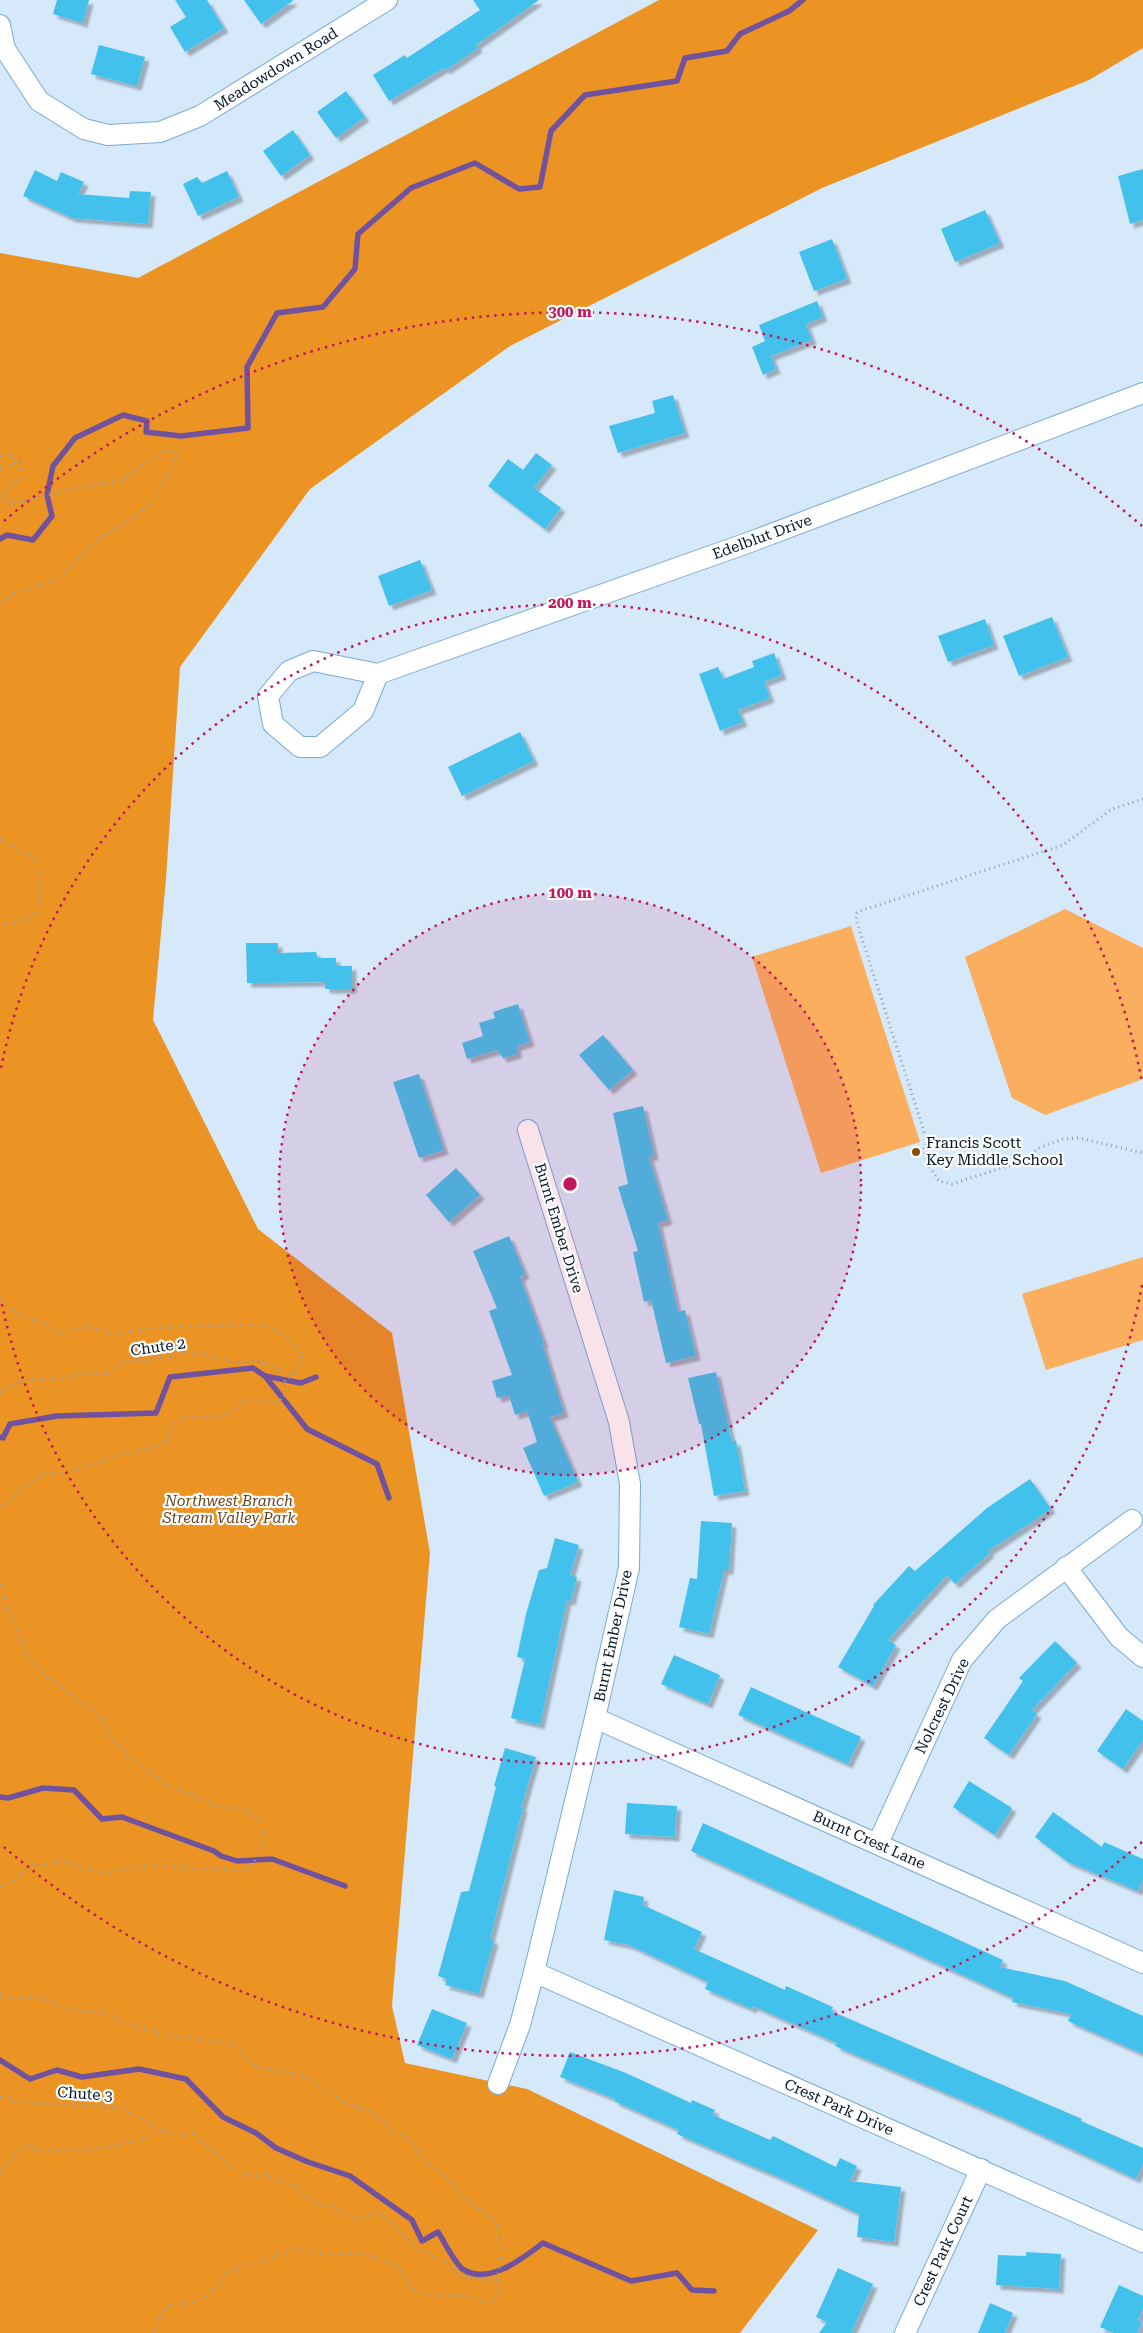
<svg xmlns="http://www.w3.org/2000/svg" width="1143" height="2333" viewBox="0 0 1143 2333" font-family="'Roboto Serif',serif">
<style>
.green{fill:#faae5e}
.forest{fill:#eb9323}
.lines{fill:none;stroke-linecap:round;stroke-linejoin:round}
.stream{stroke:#71529e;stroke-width:5.5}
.building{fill:#43c1ec;filter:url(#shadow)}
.street-casing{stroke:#7aaad3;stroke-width:22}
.path{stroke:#8b9dae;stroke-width:3;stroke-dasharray:1 4;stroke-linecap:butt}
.street{stroke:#fff;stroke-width:20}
.ring{fill:none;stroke:#c2185b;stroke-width:2.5;stroke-dasharray:2.5 5}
.poi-dot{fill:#874f00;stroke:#fff;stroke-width:2}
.labels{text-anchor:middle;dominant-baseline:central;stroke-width:4.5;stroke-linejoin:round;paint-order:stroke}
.street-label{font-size:15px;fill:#031423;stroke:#fff}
.poi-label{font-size:15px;fill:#031423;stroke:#fff;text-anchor:start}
.park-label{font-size:15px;font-style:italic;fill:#69441d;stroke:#fff}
.centre{fill:#c2185b;stroke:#fff;stroke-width:2.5}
.ring-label{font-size:15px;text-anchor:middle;font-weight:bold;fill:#c2185b;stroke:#fff;stroke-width:4.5;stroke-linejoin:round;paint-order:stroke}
</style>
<defs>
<filter id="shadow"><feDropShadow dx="4.5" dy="4.5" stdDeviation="1" flood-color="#0004"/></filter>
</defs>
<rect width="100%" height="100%" fill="#d6e9fb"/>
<g class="green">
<path d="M1065,909l78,39v131l-98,36 -33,-17 -47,-141z"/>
<path d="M851,926l69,216 -99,31 -69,-216z"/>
<path d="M1143,1257v83l-97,30 -24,-76z"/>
</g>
<path class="forest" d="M659,0h484v48l-54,32 -267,108 -312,158 -200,143 -130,178 -14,212 -13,141 105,209 134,104 38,220 -38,453 13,57 122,26 291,141 -78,103h-740v-2080l138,25z"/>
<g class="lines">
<g class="stream">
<path d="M0,539l7,-4 26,5 19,-24 -5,-21 6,-29 22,-28 48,-23 24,6 -1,11 35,4 67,-8 -1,-61 30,-54 46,-6 32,-38 3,-35 53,-46 64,-25 44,26 21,-2 11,-56 34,-36 92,-14 8,-23 42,-7 13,-17 49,-23 14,-11"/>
<path d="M265,1376l36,7 15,-6"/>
<path d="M0,1437l3,1 7,-14 47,-8 99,-3 14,-36 83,-9 12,8 42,53 70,35 12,34"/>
<path d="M0,1797l8,1 35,-10 31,2 28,29 20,-2 92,34 7,5 16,5 35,-2 73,27"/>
<path d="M0,2060l30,19 27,-9 25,7 57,-8 47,10 37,38 33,16 20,15 32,14 42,14 62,44 10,21 16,-9c6,9 18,34 26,38 26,15 59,-12 79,-27l88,38 46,-8 15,17 22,1"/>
</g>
</g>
<g class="building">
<path d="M57,0h32l-6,23 -30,-9z"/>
<path d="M175,0h32l17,28 -39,24 -15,-25 16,-10z"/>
<path d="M244,0h50l-33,24z"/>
<path d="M473,0h66l-63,45 2,3 -32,22 -2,-2 -55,33 -16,-26 32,-20 2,3 73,-48z"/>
<path d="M99,45l46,12 -8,29 -46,-12z"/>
<path d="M346,91l19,26 -29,21 -19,-26z"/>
<path d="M293,130l17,25 -29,21 -18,-25z"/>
<path d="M1143,169v51l-13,4 -12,-48z"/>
<path d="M35,170l22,11 4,-9 23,10 -6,12 51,4 1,-7 21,1 -3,32 -76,-6 -49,-22z"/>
<path d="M227,171l12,26 -41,19 -15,-32 14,-7 5,6z"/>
<path d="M985,210l15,33 -45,19 -14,-33z"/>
<path d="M832,239l15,40 -33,12 -15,-39z"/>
<path d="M817,301l6,16 -17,7 6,16 -41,16 5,13 -13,6 -11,-28 13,-6 -6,-16z"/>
<path d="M673,395l12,38 -67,20 -9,-27 46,-13 -3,-12z"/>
<path d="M536,453l16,12 -18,23 27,20 -16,21 -57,-43 20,-27 15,11z"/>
<path d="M420,560l12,30 -43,16 -11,-30z"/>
<path d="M1052,617l16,40 -49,19 -16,-40z"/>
<path d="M985,619l9,26 -46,17 -10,-26z"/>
<path d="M774,653l8,22 -18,7 6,16 -32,12 5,12 -23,9 -21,-57 19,-7 5,12 31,-12 -2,-6z"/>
<path d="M520,732l14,29 -72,35 -14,-29z"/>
<path d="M246,943h32v10l38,-1 2,6h18v8h16v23h-27v-7l-78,1z"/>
<path d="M518,1004l12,38 -13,4v8l-14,4 -6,-8 -30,9 -5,-16 21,-7 -4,-13 16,-5 -2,-6z"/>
<path d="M603,1035l30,35 -24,20 -30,-35z"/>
<path d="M419,1074l25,76 -25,8 -26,-76z"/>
<path d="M643,1106l11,49 -5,2 19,63 -10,3 20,89 7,-2 11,46 -30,7 -15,-63 -7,2 -11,-50 5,-1 -20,-64 10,-3 -15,-71z"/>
<path d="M456,1168l24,27 -31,27 -23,-27z"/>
<path d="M509,1236l16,38 -5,3 24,66h-2l22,70 -14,4 28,65 -34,14 -21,-48 14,-6 -10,-31 -12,4 -6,-20 -12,3 -5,-17 20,-6 -23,-64 8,-3 -24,-57z"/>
<path d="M716,1372l16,69h4l9,50 -31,5 -13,-72h-2l-11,-46z"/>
<path d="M1030,1479l21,30 -63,42 2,2 -35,31 -8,-9 -59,65 8,5 -23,41 -35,-19 36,-61 -1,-1 36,-39 6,5 72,-63z"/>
<path d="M701,1521l31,2 -3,47h-5l-15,64 -30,-7 11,-49 7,1z"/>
<path d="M555,1538l24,7 -9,30 7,2 -6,24 -4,-1 -27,125 -29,-7 14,-59 -8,-2 9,-43 13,-44 8,-2z"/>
<path d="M1055,1641l22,22 -45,47 5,4 -28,41 -25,-17 39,-57 -4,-3z"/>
<path d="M674,1655l46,20 -12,29 -47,-20z"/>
<path d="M751,1687l110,50 -13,27 -110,-49z"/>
<path d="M1126,1709l17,12v19l-20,29 -26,-18z"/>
<path d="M505,1748l31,9 -15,51h2l-33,131 4,1 -15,54 -34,-9 2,-6 -9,-3 23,-84 8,-1 27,-104 -2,-1z"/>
<path d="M969,1781l43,27 -17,27 -42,-28z"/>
<path d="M627,1803l50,3 -2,31 -50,-3z"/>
<path d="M1053,1812l49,35 2,-5 39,17v21l-5,11 -70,-29 -33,-25z"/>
<path d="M703,1823l300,137 -3,7 65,14 78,35v38l-75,-33 3,-7 -59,-12 1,-4 -322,-147z"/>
<path d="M614,1890l30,7 -1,8 59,27 -8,17 91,41 1,-4 47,21 -2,4 251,108 -1,2 62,27v15l-7,16 -129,-60 -172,-73 2,-3 -84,-37 -1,3 -47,-20 3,-7 -79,-37 -25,-5z"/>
<path d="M432,2009l35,14 -15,36 -35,-14z"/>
<path d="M570,2052l56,21 65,30 1,-3 23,10 -2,5 57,25 3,-4 63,31 4,-9 17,8 -7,15 51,6 -7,55 -37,-5 2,-23 -76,-35 -106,-45 2,-4 -65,-29 1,-2 -55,-22z"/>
<path d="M1026,2252l35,2 -2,35 -63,-4 2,-30 28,1z"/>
<path d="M838,2268l35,16 -22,49h-32l8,-11 -11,-5z"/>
<path d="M1119,2285l24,11v12l-5,12 4,2 -5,11h-23l-14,-6z"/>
<path d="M990,2303l23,10 -8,20h-27z"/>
</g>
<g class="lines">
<g class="street-casing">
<g id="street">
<path d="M0,25l5,24 34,52 45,28 24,6 52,-3 40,-16 187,-116"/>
<path d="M378,674l-15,37 -43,36h-20l-27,-23 -5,-28 21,-25 24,-10 65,13 375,-133 390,-148"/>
<path d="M1066,1567l53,70 24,20"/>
<path d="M595,1718l548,245"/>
<path d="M878,1843l84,-183 35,-41 135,-99"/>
<path d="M534,1972l609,270"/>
<path d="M498,2084l22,-59 14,-53 61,-254 34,-150 1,-84 -11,-62 -91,-292"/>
<path d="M905,2333l76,-164"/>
</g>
</g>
<g class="path">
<path d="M0,456l10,-1 12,7v14l-22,21 12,7 66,-17 42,-6 46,-31 13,3 -12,24 -19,30 -53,35 -37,37 -43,14 -15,10"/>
<path d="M0,468l21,-6"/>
<path d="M1143,799l-31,10 -49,36 -203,66 -3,2 -1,7 72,224 -5,2 6,20 10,15 13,3 62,-20 27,-17 22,-8 16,-1 64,15"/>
<path d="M0,840h7c3,3 7,8 11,10 6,3 14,3 17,10 3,5 3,16 4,23 5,36 -9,38 -39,42"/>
<path d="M0,1298l3,7 24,13 21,7 6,6 8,3 7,-5 20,-2 25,7 40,-6 104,-4 18,6 14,9 11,13v7l-6,12 -10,10 -1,16 -9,6 -28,-3c-8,7 -16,14 -27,16 -18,4 -32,-4 -49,8l-3,16 -18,9 -34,7 -50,17h-17l-13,5 -36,29"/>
<path d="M0,1392l24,-12 36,-1 8,-3 25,-3 17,1 11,-10 13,-5 12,3 10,-5h15l12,-5 37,5 14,6 27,-2 31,14"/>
<path d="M0,1579l5,17 1,10 12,24 10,29 44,38 21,11 8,9 8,19 27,27 30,22 26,9 24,12 26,3 8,2 8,6 6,15 -3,16 -9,18 -8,5 -87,-5 -35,3 -18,4 -46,-12 -19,5 -8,-2 -17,17 -14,7"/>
<path d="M0,1995l16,3 21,-1 41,14 25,1 28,13 31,9 69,10 8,3 10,14 9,6 49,10 14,11 22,13 31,13 21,19 8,2 8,5 13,21 23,15 17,21 27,19 6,8 6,28 -6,27 3,11 -8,10 -9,2 -20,-7h-38l-15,-8 -14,-23 -32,-10 -11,-1 -28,2 -29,-6 -70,23c-7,14 -21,29 -37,31 -9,1 -16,-2 -22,5 -8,7 -7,18 -17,25"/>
<path d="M0,2097l19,5 102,6 56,29 17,-4 11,12 19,14 4,6 13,8 8,3 16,-1 30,11 17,16 23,6 19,11h7l9,-5h8l8,4 29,29 32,17 14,12 26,4 10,-1"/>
<path d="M0,2173l21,-26 10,-2 1,5h61l47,-10 22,-10"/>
</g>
<use href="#street" class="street"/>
</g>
<circle cx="570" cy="1184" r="291" fill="#c2185b" fill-opacity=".12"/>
<g class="ring">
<circle cx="570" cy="1184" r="291"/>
<path d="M1142 1285A581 581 0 0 1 1 1300M1 1068A581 581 0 0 1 1142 1083"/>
<path d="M1142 1842A872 872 0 0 1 4 1847M4 521A872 872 0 0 1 1142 526"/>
</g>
<circle class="poi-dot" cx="916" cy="1152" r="5"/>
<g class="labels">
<g class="street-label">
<text transform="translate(276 69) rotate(-32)">Meadowdown Road</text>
<text transform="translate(762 537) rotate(-20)">Edelblut Drive</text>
<text transform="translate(559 1228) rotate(73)">Burnt Ember Drive</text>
<text transform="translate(158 1347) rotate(-8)">Chute 2</text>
<text transform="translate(613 1636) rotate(-78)">Burnt Ember Drive</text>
<text transform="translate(942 1706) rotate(-64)">Nolcrest Drive</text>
<text transform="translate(869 1840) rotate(24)">Burnt Crest Lane</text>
<text transform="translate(85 2094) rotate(4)">Chute 3</text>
<text transform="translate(839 2107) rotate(24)">Crest Park Drive</text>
<text transform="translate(943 2251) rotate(-65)">Crest Park Court</text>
</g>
<g class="poi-label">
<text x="926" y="1143">Francis Scott<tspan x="926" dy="17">Key Middle School</tspan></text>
</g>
<g class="park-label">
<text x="229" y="1501">Northwest Branch<tspan x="229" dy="17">Stream Valley Park</tspan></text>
</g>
</g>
<circle cx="570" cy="1184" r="8" class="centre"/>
<g class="ring-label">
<text x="570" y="317">300 m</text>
<text x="570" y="608">200 m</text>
<text x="570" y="898">100 m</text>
</g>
</svg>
